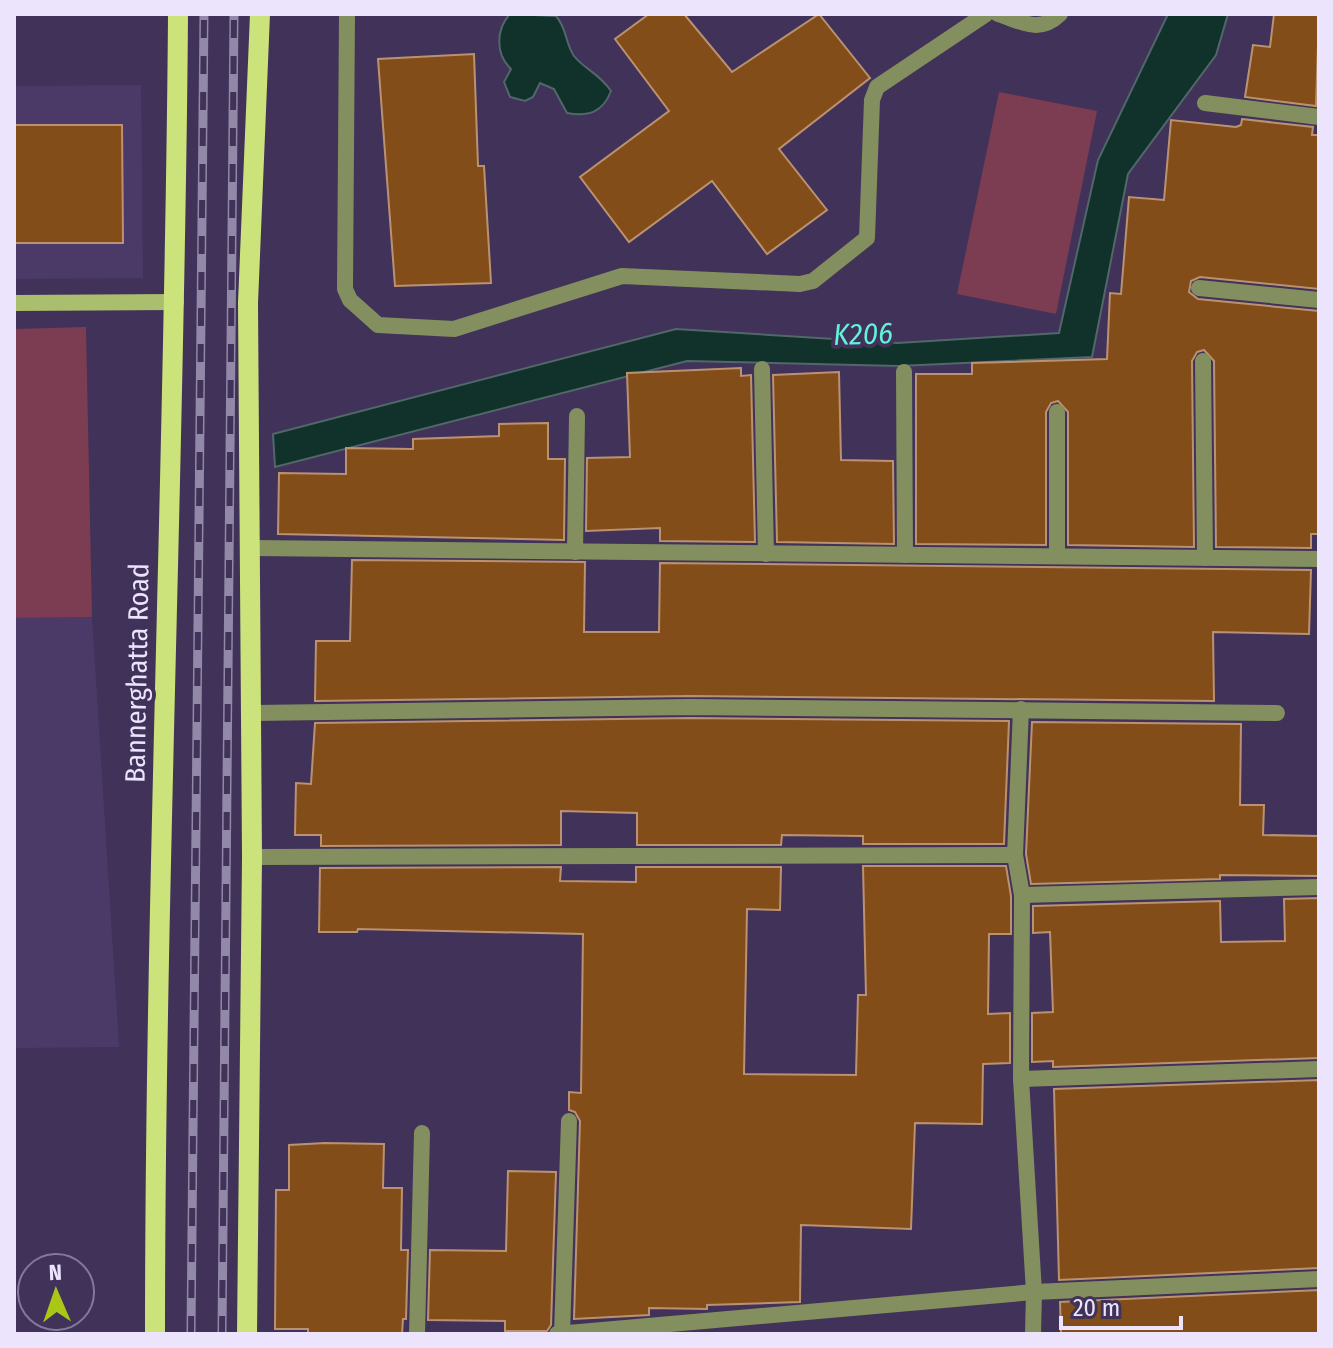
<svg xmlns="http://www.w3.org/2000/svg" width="1333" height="1348" viewBox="0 0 1333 1348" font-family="'Fira Sans Condensed',sans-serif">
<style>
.built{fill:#4b3a68}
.green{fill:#7c3c52}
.water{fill:#11312b;stroke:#52676a;stroke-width:2}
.building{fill:#834d19;stroke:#bb9271;stroke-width:2}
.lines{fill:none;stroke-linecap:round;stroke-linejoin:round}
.street{stroke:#838f5e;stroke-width:16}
.secondary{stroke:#abbe6e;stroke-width:16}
.primary{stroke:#cbe37a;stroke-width:20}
.rail-casing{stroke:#9288a7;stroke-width:9}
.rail{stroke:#403259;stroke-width:6;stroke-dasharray:18;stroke-linecap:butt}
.labels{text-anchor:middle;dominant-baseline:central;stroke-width:8;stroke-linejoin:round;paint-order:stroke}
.street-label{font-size:28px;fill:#ebe4fc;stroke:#403259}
.water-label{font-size:30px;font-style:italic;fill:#63f1d8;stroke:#403259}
</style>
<rect width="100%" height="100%" fill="#403259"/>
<g class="built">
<path d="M141,85l2,193 -129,1v-193z"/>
<path d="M92,617l27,430 -105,1v-430z"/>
</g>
<g class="green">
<path d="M999,92l98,19 -41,203 -99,-20z"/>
<path d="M86,327l6,290 -78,1v-289z"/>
</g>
<g class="water">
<path d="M510,14l46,2c11,12 9,27 18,40 10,13 25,17 37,35 -8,21 -22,26 -44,22l-13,-24 -14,-6 -7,14 -8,4 -15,-4 -6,-15 7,-13c-16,-15 -15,-40 -1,-55z"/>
<path d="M1168,14h60l-12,41 -88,119 -36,183 -193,9 -212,-5 -412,106 -2,-33 403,-105 222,14 161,-10 39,-173z"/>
</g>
<g class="building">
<path d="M649,14h35l48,58 87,-58 51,64 -91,71 48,61 -60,44 -55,-73 -83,61 -49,-65 89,-66 -54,-72z"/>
<path d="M1274,14h45l-3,92 -71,-9 8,-52 17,2z"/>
<path d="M474,54l4,112h6l7,117 -96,3 -17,-227z"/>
<path d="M1242,119l71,8 -1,8h7v154l-119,-12 -9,4 -2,11 9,7 121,12v223h-8v14l-95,-1 -2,-186 -10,-11 -7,2 -5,9 2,186 -126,-2v-133l-10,-11 -7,2 -5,9v133l-130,-1v-170h56v-11l135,-4 3,-66 11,1 8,-97 35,3 7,-80 65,7 5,-2z"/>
<path d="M14,125h108l1,118h-109z"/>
<path d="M741,368v8l10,-1 4,167 -95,-1v-13l-74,3 1,-73 43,-1 -3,-84z"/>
<path d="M839,372l2,88 52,1 1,83 -117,-2 -4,-167z"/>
<path d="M548,423v36h17l-1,81 -286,-6 1,-61 67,1v-26l67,1v-10l86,-3v-12z"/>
<path d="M352,560l233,2 -1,70h75l1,-69 651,7 -2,64 -96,-2 1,69 -524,-5 -375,5 1,-60h34z"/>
<path d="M690,718l319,3 -5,123h-141v-8l-81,-1 -1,10h-144v-32l-76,-2v34l-240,1v-11h-26l1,-52 15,1 4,-61z"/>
<path d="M1032,722l209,2 -1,81h24l-1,30 56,1v40l-99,-1v4l-189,5 -5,-30z"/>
<path d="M863,866h143l5,30v38h-22l-1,80 22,-1v50l-27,1 -1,60 -67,-1 -4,106 -110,-4 -1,77 -93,3v4l-58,-1v7l-75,4 6,-198 -5,-9 -6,-2v-18l12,1 2,-159 -225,-5 -1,3h-38l1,-64 241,-1 -1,14 76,1v-15h145l-1,43 -33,-1 -3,165 112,1 2,-80h8z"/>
<path d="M1319,898v160l-266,9v-6l-21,1v-49l21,-1 -3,-80 -17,1v-27l187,-5 1,41 64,-1 -1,-42z"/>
<path d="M1319,1080v188l-260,12 -5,-191z"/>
<path d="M325,1143l59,1 -1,44h19l-1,62h7l-2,69h-3l-1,15h-94v-5h-33l1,-139h13v-45z"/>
<path d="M508,1171l48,1 -5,153 -4,6h-42v-10l-77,-1 2,-70 76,1z"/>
<path d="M1319,1290v44h-258l-1,-32z"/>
</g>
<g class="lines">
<g class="street">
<path d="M347,14l-2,275 5,11 28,25 76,4 168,-53 178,8 13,-3 54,-43 5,-138 5,-13 109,-73"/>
<path d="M998,14c25,8 41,20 62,0"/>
<path d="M1205,103l114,14"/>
<path d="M1199,288l120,12"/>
<path d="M1203,361l2,197"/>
<path d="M762,369l4,185"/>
<path d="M904,372l1,183"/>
<path d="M248,548l1071,11"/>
<path d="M575,552l2,-136"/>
<path d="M1057,555v-143"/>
<path d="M1021,709l-6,146 7,40 -1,184 13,213 -1,42"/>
<path d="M251,713l439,-6 587,6"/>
<path d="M252,857l763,-2"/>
<path d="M1022,895l297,-8"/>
<path d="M1021,1079l298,-10"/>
<path d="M417,1334l5,-201"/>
<path d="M557,1334l477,-42 285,-13"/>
<path d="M562,1334l7,-213"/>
</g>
<path class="secondary" d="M14,303l162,-1"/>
<g class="primary">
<path d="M155,1334c0,-440 20,-880 23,-1320"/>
<path d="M247,1334l5,-477 -4,-554 12,-289"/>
</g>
<g class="rail-casing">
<g id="rail">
<path d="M191,1334l13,-1320"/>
<path d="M222,1334l12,-1320"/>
</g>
</g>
<use href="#rail" class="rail"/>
</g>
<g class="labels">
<g class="street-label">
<text transform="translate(137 673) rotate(-89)">Bannerghatta Road</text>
</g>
<g class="water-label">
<text transform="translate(863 334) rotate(-2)">K206</text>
</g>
</g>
<rect width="1333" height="1348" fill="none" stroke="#ebe4fc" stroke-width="32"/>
<g transform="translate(56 1292) rotate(358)"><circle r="38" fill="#403259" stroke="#84799a" stroke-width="2"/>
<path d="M0-6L14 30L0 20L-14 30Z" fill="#aac718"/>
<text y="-12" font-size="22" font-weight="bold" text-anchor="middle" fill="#ebe4fc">N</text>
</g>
<path d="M1061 1316v12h120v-12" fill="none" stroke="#ebe4fc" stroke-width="4"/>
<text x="1073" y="1316" font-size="24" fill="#ebe4fc" stroke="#403259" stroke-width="6" paint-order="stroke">20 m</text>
</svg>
